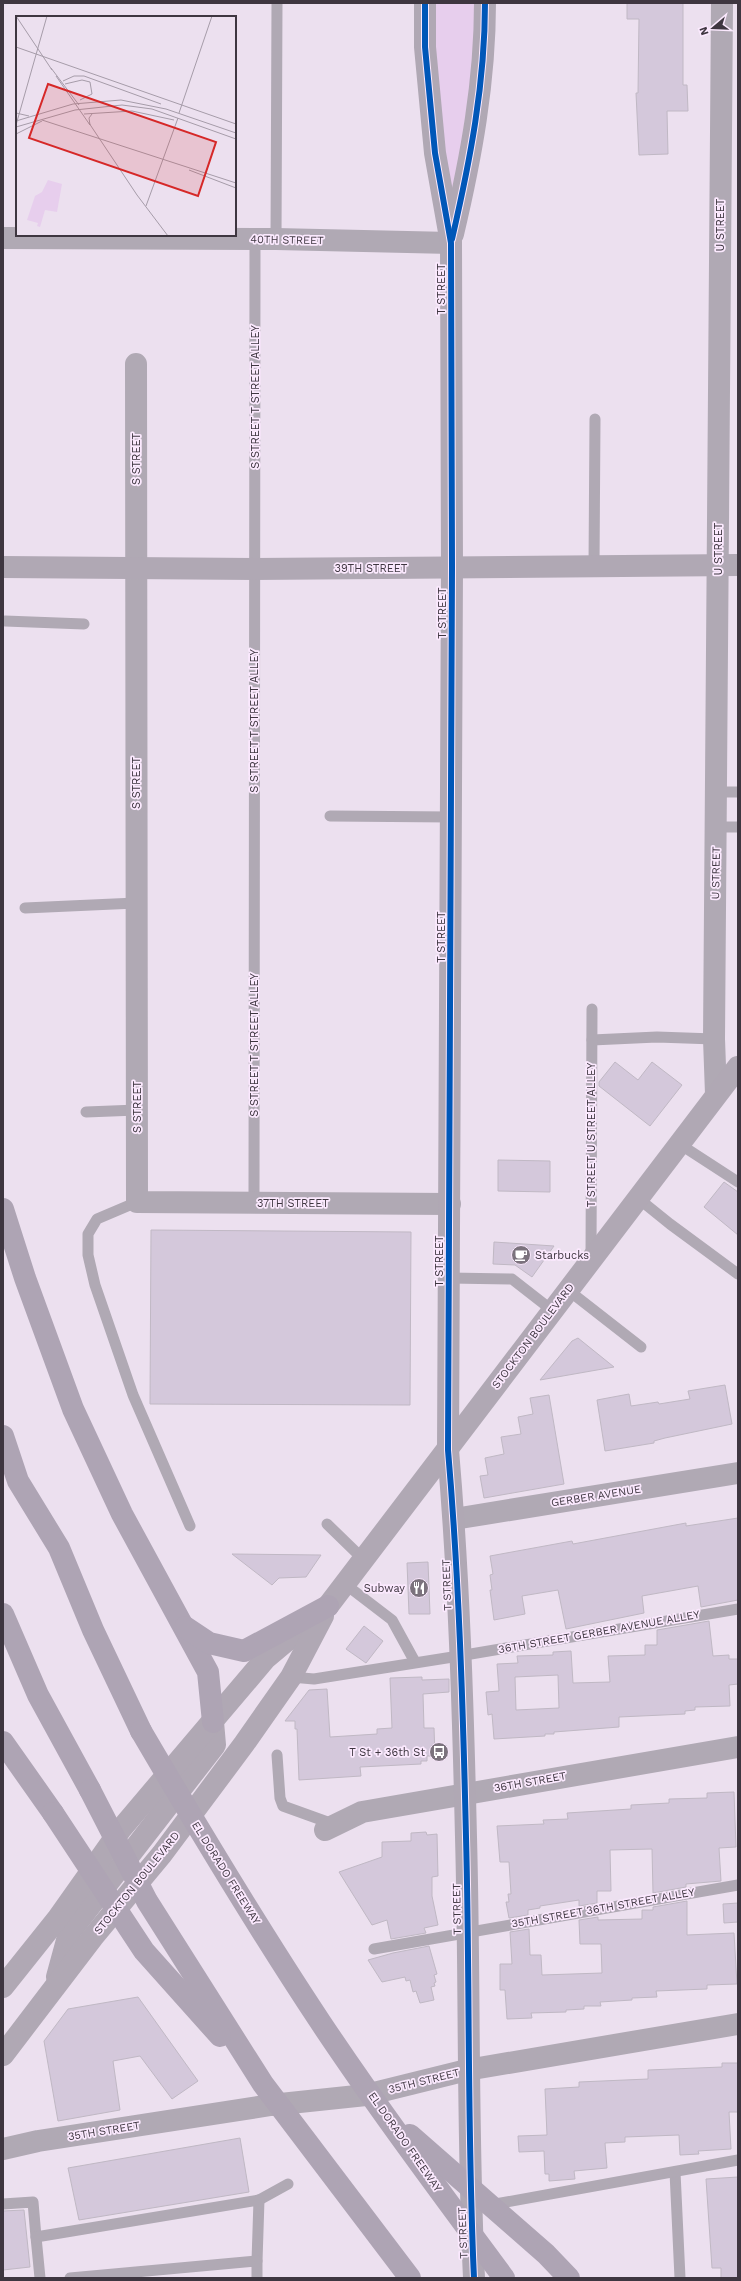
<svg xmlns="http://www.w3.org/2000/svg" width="741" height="2281" viewBox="0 0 741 2281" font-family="'Work Sans',sans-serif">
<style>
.green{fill:#e7ceed}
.building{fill:#d4c8db;stroke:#c0b8c4;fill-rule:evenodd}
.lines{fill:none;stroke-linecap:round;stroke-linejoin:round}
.lane{stroke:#b0a9b4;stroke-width:11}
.street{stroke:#b0a9b4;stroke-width:22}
.secondary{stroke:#b0a8b4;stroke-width:22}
.highway{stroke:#aea4b4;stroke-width:22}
.highway-bridge{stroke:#aea4b4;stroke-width:22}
.cycleway-casing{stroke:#fbe9fe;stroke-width:8}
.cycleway{stroke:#0057b8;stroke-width:6}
.labels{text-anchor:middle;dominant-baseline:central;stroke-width:3.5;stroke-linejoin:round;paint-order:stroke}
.street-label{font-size:11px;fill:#3e3640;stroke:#fbe9fe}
.poi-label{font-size:11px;fill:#3e3640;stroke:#fbe9fe;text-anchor:end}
.inset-road{fill:none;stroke:#a69ca9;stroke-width:1}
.view{fill:#d62828;fill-opacity:0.15;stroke:#d62828;stroke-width:2}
.inset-edge{fill:none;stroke:#3e3640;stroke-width:2}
</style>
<rect width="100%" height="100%" fill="#ece0ef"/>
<path class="green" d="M431,3h47v31l-27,179z"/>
<g class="building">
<path d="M627,3h56v82h4l1,26h-21l1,43 -29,1 -3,-62h2l1,-74h-12z"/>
<path d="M615,1062l23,18 14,-18 30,23 -32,41 -51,-40v-4z"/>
<path d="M498,1160l52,1v31l-52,-1z"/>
<path d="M724,1182l14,10v43l-34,-28z"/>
<path d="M151,1230l260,2 -1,173 -260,-1z"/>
<path d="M494,1242l60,4 -22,31 -17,-12 -22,-1z"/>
<path d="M578,1338l36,29 -74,13 32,-39z"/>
<path d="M725,1385l7,39 -67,14 -11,3v2l-49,8 -8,-51 32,-6 2,12 27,-4 1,2 31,-5 -2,-8z"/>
<path d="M549,1395l15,89 -80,14 -4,-22 8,-1 -3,-17 19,-4 -3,-17 20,-3 -3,-17 15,-3 -3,-16z"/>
<path d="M738,1518v82l-37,7 -3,-21 -56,10 2,17 -78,16 -8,-39 -36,6 3,18 -31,6 -4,-30h2l-2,-15 3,-1 -3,-18 82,-15 1,3 113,-21v3z"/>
<path d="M232,1554l89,1 -15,22 -27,1 -7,7z"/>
<path d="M428,1562l2,52h-21l-2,-51z"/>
<path d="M709,1621l4,35 16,-1v4h9v25l-9,1 1,21 -35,1v3l-10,1v3l-66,3v10l-65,5v2h-9v2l-51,3 -2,-25 -4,1 -2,-23 13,-1 -2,-27 21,-1 -1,-7 36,-1v-3l18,-1 2,32 37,-1 -2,-26 37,-1v-10h12v-15zM558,1675l1,33 -43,2 -1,-33z"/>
<path d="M364,1626l19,15 -17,22 -20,-14z"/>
<path d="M422,1677v3l27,-1v13l-26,2 1,34h10l1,28h-8v5h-6v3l-61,3 1,9 -62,4 -2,-51h-2v-8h-10l24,-31 18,-1 3,48 47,-3v-5l15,-1 -2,-50z"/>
<path d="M734,1792l2,55 -17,1 2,33 -35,3v3l-33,6 -1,-44 -42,1 1,41h-14v12l-18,3v-6l-39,6v2l-12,2v5l-19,3 -3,-16h3l-1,-8h3l-2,-32h-9l-3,-36 47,-2 -1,-4 25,-1 -1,-6 64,-4v-4l38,-2v-4l38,-1v-5z"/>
<path d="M426,1832l1,3 10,-1 1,42 -6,1v19l6,29 -14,3 2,5 -35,6 -4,-19 -15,5 -33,-53 43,-15v-15l29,-1v-8z"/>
<path d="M687,1901v34l47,-2 3,51 -30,1v4l-51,2 1,6 -25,1v2l-32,2 1,4h-17v3l-18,1v2l-35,1 1,5 -25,1 -2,-29h-5v-26h12l-2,-32 19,-3 1,26h11l1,20 60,-2 -1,-29h-21l-1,-24 19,-3v3l44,-1v-9h11v-3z"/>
<path d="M738,1903v19l-14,1 -1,-19z"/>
<path d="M429,1946l8,28 -3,1 2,7 -2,1 1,3 -4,1 3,13 -14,3 -4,-12 -3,1 -3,-12 -4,1 -1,-4 -23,5 -14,-22 25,-7z"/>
<path d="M138,1997l60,84 -26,18 -32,-43 -27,5 7,49 -62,11 -14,-80 24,-32z"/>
<path d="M722,2063h16v49h-9l2,37 -33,2 1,3 -19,1 -1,-20 -54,2v5l-20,1 2,25 -33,3 1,8 -26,2v-7h-4l-1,-23 -25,1 -1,-16 29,-1 -2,-46 34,-2v-5l69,-3v-9l74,-3z"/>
<path d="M240,2138l9,54 -170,28 -11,-52z"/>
<path d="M738,2177v101h-17v-10h-9l-6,-89z"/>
<path d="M24,2210l6,57 -27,3v-59z"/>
</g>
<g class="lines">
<g class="lane">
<path d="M276,239l1,-236"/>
<path d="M594,567l1,-148"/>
<path d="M5,621l79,3"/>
<path d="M717,792h21"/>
<path d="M330,816l121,1"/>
<path d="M717,827h21"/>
<path d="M25,908l111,-5"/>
<path d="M592,1040l65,-3 57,2"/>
<path d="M86,1112l51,-2"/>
<path d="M681,1145l57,37"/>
<path d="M639,1199l31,25 68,50"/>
<path d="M137,1202l-40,17 -9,15v21l7,30 38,110 57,131"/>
<path d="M254,1203l1,-964"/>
<path d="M591,1257l1,-248"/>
<path d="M449,1278l63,1 41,32"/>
<path d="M568,1290l73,57"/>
<path d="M327,1524l36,35"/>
<path d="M345,1584l47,36 23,42"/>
<path d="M291,1677l23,2 145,-23 279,-47"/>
<path d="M277,1755l3,43 3,8 50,18"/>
<path d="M374,1949l364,-64"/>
<path d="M675,2172l5,106"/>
<path d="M259,2200l29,-16"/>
<path d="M3,2204l30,-2 3,35"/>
<path d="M490,2205l248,-45"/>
<path d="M40,2278l-4,-41 223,-37 -2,61"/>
<path d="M70,2278l187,-17v17"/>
</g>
<g class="street">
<path d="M3,238l273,1 175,4"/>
<path d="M136,364l1,838 313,2"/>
<path d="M716,1094l-2,-55 8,-1036"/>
<path d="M454,1519l284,-46"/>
<path d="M325,1830l37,-18 376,-65"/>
<path d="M3,2149l35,-8 233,-36 95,-10 101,-25 271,-46"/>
</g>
<g class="secondary">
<path d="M425,3v44l10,106 16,90 1,325 -4,882c11,128 15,258 18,387 4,147 1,294 8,441"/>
<path d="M453,234c18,-76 32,-152 32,-231"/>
<path d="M3,567l251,2 484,-4"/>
<path d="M57,1977l12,-44 146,-188 -2,-23"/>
<path d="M3,1987l55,-69 63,-89 145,-171 62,-52 410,-539"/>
<path d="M3,2055l90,-118 69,-83 82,-110 47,-67 32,-61"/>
</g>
<g class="highway">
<path d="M3,1209l22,69 48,131 49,105 86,158 5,50"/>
<path d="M3,1436l15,45 41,67 34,82 48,101"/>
<path d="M3,1614l35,81 52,95"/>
<path d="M185,1627l24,16 35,8 84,-45"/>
<path d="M3,1742l50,71"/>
</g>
<g class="highway-bridge">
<path d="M141,1731c58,99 117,197 180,292 58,87 121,171 183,255"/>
<path d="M90,1790l57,111 116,183 147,194"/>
<path d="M53,1813l91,138 76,85"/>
<path d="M410,2135l136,119 23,24"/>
</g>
<g class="cycleway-casing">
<g id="cycleway">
<path d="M425,3v44l10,106 16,90 1,325 -4,882c11,128 15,258 18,387 4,147 1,294 8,441"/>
<path d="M452,239c18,-78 33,-155 33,-236"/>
</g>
</g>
<use href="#cycleway" class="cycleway"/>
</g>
<defs>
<g id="cafe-disc" transform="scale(1)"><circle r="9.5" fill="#7b727d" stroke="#fbe9fe"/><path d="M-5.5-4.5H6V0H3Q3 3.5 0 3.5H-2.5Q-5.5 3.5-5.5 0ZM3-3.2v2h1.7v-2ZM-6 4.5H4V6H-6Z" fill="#fff"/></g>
<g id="restaurant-disc" transform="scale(1)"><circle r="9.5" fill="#7b727d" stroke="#fbe9fe"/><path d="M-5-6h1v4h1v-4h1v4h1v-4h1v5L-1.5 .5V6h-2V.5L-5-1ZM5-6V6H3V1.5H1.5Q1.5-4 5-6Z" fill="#fff"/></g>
<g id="bus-disc" transform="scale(1)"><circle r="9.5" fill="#7b727d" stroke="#fbe9fe"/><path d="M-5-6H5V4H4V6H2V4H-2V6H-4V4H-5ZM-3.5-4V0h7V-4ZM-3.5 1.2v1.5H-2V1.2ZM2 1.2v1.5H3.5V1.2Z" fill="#fff"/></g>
</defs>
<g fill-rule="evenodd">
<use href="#cafe-disc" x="521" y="1255"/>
<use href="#restaurant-disc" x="419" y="1588"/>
<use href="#bus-disc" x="439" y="1752"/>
</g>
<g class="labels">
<g class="street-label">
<text transform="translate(720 225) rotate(-90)">U STREET</text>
<text transform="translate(287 240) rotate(1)">40TH STREET</text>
<text transform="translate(441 289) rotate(-90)">T STREET</text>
<text transform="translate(255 397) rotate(-90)">S STREET T STREET ALLEY</text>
<text transform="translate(136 459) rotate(-90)">S STREET</text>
<text transform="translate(718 549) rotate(-90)">U STREET</text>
<text x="371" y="568">39TH STREET</text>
<text transform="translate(442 613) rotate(-90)">T STREET</text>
<text transform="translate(254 721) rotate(-90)">S STREET T STREET ALLEY</text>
<text transform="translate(136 783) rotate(-90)">S STREET</text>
<text transform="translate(716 873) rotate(-89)">U STREET</text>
<text transform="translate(441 937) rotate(-90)">T STREET</text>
<text transform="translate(254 1045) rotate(-90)">S STREET T STREET ALLEY</text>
<text transform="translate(137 1107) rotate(-90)">S STREET</text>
<text transform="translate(591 1135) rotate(-90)">T STREET U STREET ALLEY</text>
<text x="293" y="1203">37TH STREET</text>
<text transform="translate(439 1261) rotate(-90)">T STREET</text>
<text transform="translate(533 1336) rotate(-53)">STOCKTON BOULEVARD</text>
<text transform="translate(596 1496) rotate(-9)">GERBER AVENUE</text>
<text transform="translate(447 1585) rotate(-92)">T STREET</text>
<text transform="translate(599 1632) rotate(-10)">36TH STREET GERBER AVENUE ALLEY</text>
<text transform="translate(530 1782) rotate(-10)">36TH STREET</text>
<text transform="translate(226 1873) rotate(58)">EL DORADO FREEWAY</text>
<text transform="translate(137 1883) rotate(-51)">STOCKTON BOULEVARD</text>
<text transform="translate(603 1908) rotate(-10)">35TH STREET 36TH STREET ALLEY</text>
<text transform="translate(457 1909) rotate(-91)">T STREET</text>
<text transform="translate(424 2081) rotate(-14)">35TH STREET</text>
<text transform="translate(104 2131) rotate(-9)">35TH STREET</text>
<text transform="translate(405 2142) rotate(55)">EL DORADO FREEWAY</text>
<text transform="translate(463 2233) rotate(-92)">T STREET</text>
</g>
<g class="poi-label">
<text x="535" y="1255" text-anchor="start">Starbucks</text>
<text x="405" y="1588">Subway</text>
<text x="425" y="1752">T St + 36th St</text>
</g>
</g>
<g transform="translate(16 16)">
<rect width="220" height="220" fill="#ece0ef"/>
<path d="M32,164l14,4 -5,28 -12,-2 -5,17 -3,-1 1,-3 -11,-3 8,-24 7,-4z" fill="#e7ceed"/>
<path class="inset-road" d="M0,0l36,54M0,31l220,77M35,52l28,37M40,60l34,49M47,65l11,-5h10l77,28M49,68l17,-4 8,2 2,12 -12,6M0,97l13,3M163,97l33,-97M68,98l48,-3 42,9M26,104l194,63M0,105l57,-17 48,-4 45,9 70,24M73,107l48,72 31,41M0,109l31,-109M74,109l-1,-7 3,-4M0,111l59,-17 47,-5 30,4 84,30M0,118l26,-13M173,154l47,18M130,190l32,-88"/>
<path class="view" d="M32,68l168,58 -18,54 -169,-58z"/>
<rect width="220" height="220" class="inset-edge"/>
</g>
<rect width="741" height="2281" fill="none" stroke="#3e3640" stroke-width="8"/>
<g transform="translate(713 28) rotate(251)" stroke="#fbe9fe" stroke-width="3" paint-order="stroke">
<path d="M0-3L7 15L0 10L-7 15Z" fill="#3e3640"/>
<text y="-6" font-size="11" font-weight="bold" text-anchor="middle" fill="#3e3640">N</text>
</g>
</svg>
